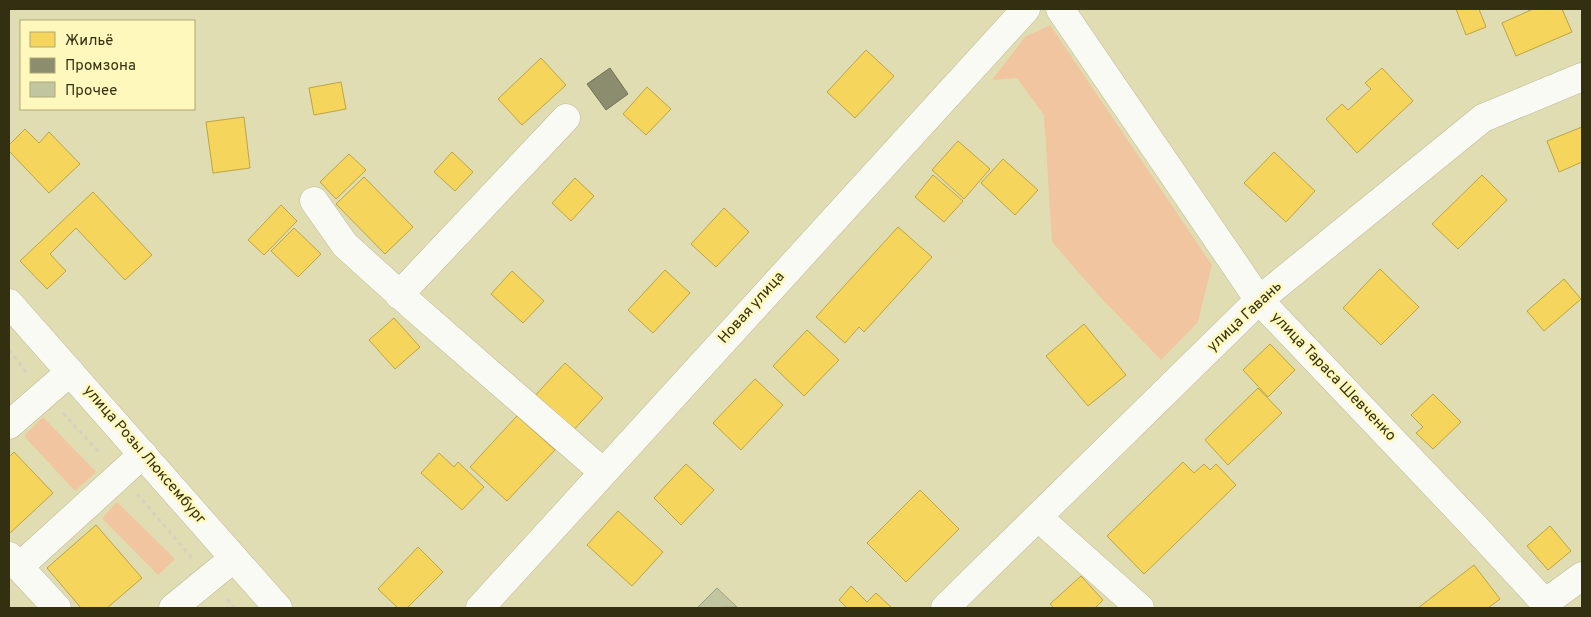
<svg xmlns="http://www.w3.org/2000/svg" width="1591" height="617" viewBox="0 0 1591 617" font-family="Overpass,sans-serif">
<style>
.green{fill:#f1c5a0}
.homes{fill:#f6d55c;stroke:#bca446}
.industry{fill:#8c8c6e;stroke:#717052}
.building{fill:#c2c6a0;stroke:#9d9f80}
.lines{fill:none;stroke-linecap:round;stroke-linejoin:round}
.minor-casing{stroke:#bdba98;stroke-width:29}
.path{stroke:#d2d1c4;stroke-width:3;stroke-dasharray:4 4;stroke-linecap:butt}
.minor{stroke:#fafaf4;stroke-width:28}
.labels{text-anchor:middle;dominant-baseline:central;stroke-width:5;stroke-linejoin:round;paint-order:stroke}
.street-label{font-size:15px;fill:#333011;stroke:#fef8bd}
</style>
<rect width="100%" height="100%" fill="#e0ddb3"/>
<g class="green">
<path d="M1050,25l162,240 -14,57 -37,38 -60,-62 -49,-56 -8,-127 -27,-37 -25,2 33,-43z"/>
<path d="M43,417l53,55 -21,19 -51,-55z"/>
<path d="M117,502l58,57 -17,16 -56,-57z"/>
</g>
<g class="homes">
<path d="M1456,9h23l7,18 -20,8z"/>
<path d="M1533,9h29l10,23 -56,24 -14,-33z"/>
<path d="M866,50l28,26 -39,42 -28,-26z"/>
<path d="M541,58l25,27 -44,40 -24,-26z"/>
<path d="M1382,68l31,33 -56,52 -31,-34 16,-15 6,6 23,-21 -6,-6z"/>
<path d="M341,82l5,27 -32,6 -5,-27z"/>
<path d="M647,87l24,22 -25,26 -23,-21z"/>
<path d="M244,117l6,51 -37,5 -7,-51z"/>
<path d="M1582,127v35l-23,10 -12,-31z"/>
<path d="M25,129l14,14 10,-11 31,32 -31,29 -40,-42v-6z"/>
<path d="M958,141l32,28 -26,30 -32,-29z"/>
<path d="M452,152l21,20 -18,19 -21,-19z"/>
<path d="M1274,152l41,39 -29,31 -42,-39z"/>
<path d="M349,154l17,16 -30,29 -16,-17z"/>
<path d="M1003,159l35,31 -23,25 -34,-32z"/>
<path d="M933,175l30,26 -19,21 -29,-25z"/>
<path d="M1482,175l25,25 -49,49 -26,-25z"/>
<path d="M364,177l49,50 -28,27 -49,-50z"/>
<path d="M575,178l19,18 -23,25 -19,-18z"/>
<path d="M93,192l59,63 -27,25 -49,-52 -26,26 16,17 -19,18 -27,-28z"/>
<path d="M281,205l16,16 -33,34 -16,-15z"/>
<path d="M724,208l25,24 -33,35 -25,-23z"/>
<path d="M898,227l34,30 -68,75 -5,-5 -14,16 -29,-26z"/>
<path d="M294,228l27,26 -23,23 -27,-26z"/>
<path d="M1380,269l39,38 -38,38 -38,-37z"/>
<path d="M665,270l25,23 -37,40 -25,-23z"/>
<path d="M512,271l32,30 -21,22 -32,-29z"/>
<path d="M1564,279l17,20 -37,32 -17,-20z"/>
<path d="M394,318l26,29 -25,22 -26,-29z"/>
<path d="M1084,324l42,51 -38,31 -42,-50z"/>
<path d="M807,330l32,30 -35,36 -31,-30z"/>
<path d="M1270,344l25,26 -27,27 -25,-27z"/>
<path d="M565,363l38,35 -33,36 -38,-35z"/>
<path d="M755,379l28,26 -42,45 -28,-27z"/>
<path d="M1258,388l24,25 -54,52 -23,-25z"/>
<path d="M1433,394l28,28 -28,27 -17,-16 7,-6 -12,-12z"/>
<path d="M517,416l38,34 -48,51 -37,-34z"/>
<path d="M14,452l39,41 -44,41v-77z"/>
<path d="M439,453l15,14 4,-5 26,25 -22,23 -41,-37z"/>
<path d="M1183,462l11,11 10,-9 6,6 6,-6 20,21 -92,89 -37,-38z"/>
<path d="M686,464l28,26 -33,35 -27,-27z"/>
<path d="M920,490l39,39 -53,53 -39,-39z"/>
<path d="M618,511l45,41 -31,34 -45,-41z"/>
<path d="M96,525l46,53 -35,30h-26l-34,-40z"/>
<path d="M1550,526l21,25 -23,19 -21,-24z"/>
<path d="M418,547l25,25 -36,36h-9l-20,-19z"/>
<path d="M1474,565l26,34 -12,9h-70z"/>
<path d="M1081,576l22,24 -8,8h-41l-4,-4z"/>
<path d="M851,586l16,16 9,-9 16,15h-45l-8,-8z"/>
</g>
<path class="industry" d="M610,68l18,26 -22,16 -19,-26z"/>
<path class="building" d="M717,588l20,19 -40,1z"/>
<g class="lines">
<g class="minor-casing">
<g id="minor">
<path d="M1060,9l199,291 215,226 71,77"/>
<path d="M314,201l31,44 72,65 186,162"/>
<path d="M399,295l167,-177"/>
<path d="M9,303l269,305"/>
<path d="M9,425l61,-53"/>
<path d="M1039,518l101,90"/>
<path d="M9,556l48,52"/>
<path d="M19,567l124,-113"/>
<path d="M173,608l61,-50"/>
<path d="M480,608l546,-599"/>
<path d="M945,608l314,-308 224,-182 99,-41"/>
<path d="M1546,608l-1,-5 37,-27"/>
</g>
</g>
<g class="path">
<path d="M9,350l18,23"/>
<path d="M63,413l38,41"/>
<path d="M137,494l55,64"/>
<path d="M227,599l8,9"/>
</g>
<use href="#minor" class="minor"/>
</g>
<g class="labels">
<g class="street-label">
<text transform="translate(752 308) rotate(-48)">Новая улица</text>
<text transform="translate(1245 317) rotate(-43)">улица Гавань</text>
<text transform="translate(1333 377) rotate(46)">улица Тараса Шевченко</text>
<text transform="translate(144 455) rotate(49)">улица Розы Люксембург</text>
</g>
</g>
<rect width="1591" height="617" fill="none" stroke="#333011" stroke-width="20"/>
<rect x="20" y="20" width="175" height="90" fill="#fef8bd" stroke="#ada878"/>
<rect x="30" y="32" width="25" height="15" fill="#f6d55c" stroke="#ada878"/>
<text x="65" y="45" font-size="15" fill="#333011">Жильё</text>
<rect x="30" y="58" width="25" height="15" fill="#8c8c6e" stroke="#ada878"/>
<text x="65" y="70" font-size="15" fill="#333011">Промзона</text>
<rect x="30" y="82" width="25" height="15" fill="#c2c6a0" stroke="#ada878"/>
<text x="65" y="95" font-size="15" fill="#333011">Прочее</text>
</svg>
